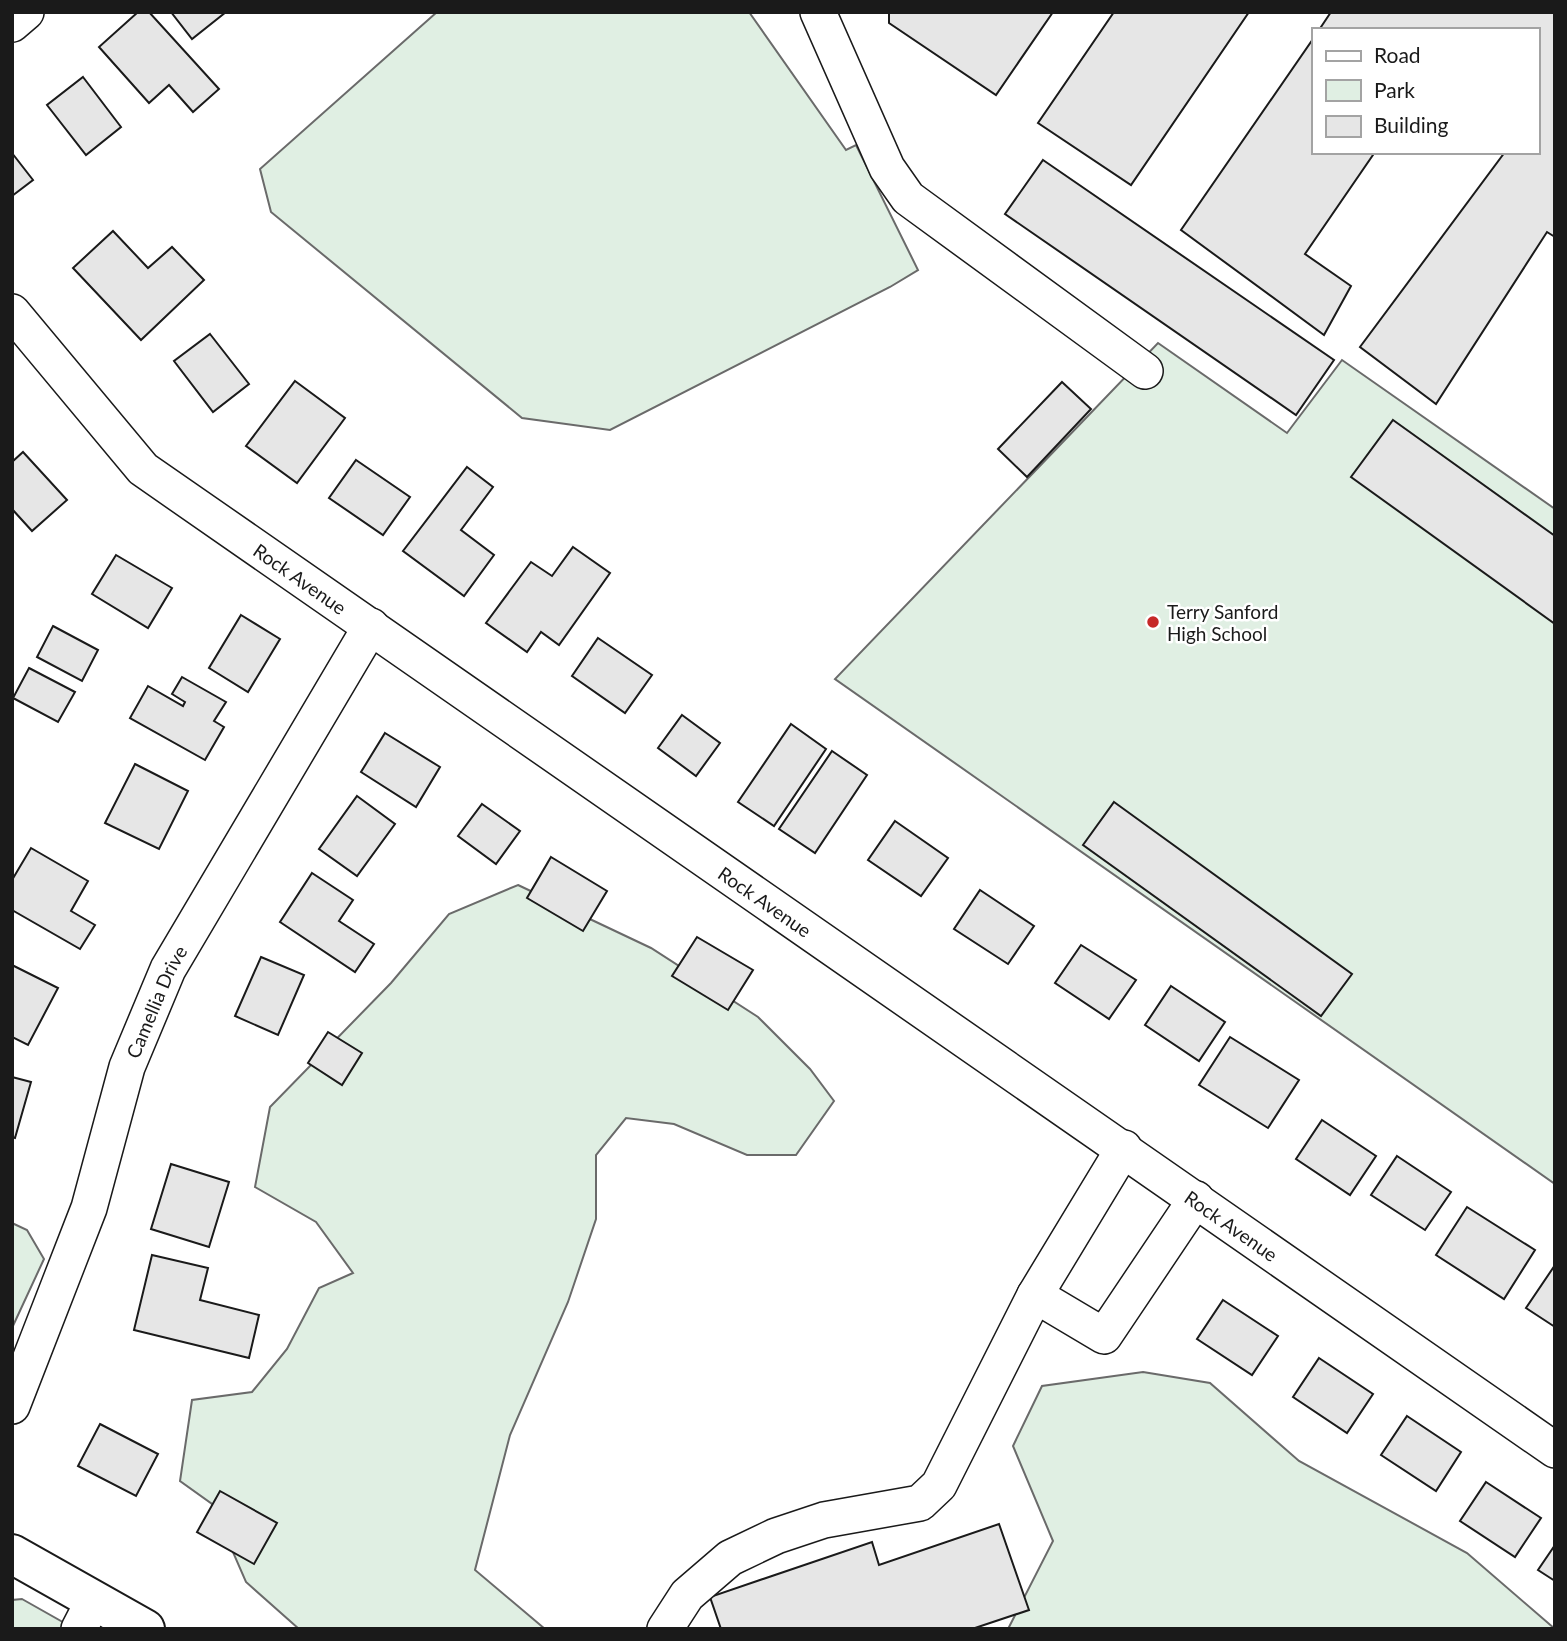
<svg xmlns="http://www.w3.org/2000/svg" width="1567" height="1641" viewBox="0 0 1567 1641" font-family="Lato,sans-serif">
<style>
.green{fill:#e0efe3;stroke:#6a6a6a;stroke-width:2}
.building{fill:#e6e6e6;stroke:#1a1a1a;stroke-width:2}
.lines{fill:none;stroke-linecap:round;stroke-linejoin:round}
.minor-casing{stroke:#1a1a1a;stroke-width:38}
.major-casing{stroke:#1a1a1a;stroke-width:42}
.minor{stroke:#fff;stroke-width:35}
.major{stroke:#fff;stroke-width:38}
.poi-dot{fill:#c62828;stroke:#fff;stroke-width:2.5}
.labels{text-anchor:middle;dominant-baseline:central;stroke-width:5;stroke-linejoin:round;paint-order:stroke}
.street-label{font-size:19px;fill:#1a1a1a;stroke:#fff}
.poi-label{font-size:19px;fill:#1a1a1a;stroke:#fff;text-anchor:start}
</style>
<rect width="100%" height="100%" fill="#fff"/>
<g class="green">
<path d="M437,12h312l97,138 10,-5 62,125 -28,17 -280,143 -88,-12 -251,-206 -11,-43z"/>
<path d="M1158,343l129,90 55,-73 213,149v675l-720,-505z"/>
<path d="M518,885l133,63 107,69 52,52 24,32 -38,54h-49l-73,-31 -48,-6 -30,37v64l-28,83 -58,133 -35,135 70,59h-246l-53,-47 -34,-78 -32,-23 12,-81 60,-8 35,-43 32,-61 34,-15 -37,-51 -61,-35 15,-80 121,-124 58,-69z"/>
<path d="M12,1223l15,7 17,29 -32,69z"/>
<path d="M1143,1372l67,11 89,78 168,92 88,76h-547l45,-88 -40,-95 29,-60z"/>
<path d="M22,1599l53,30h-63v-29z"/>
</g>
<g class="building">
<path d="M138,12h11l70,77 -26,23 -24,-27 -20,18 -50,-56z"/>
<path d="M171,12h55l-34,27z"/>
<path d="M889,12h164l-57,83 -107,-72z"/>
<path d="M1114,12h135l-118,173 -93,-62z"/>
<path d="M1331,12h224v225l-8,-5 -111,172 -76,-57 145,-195h32v-122h-218z"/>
<path d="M1313,39v113h62l-70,102 46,32 -27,49 -143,-105z"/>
<path d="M83,77l38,50 -35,28 -39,-50z"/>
<path d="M12,153l21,27 -21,16z"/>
<path d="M1043,160l291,200 -38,55 -291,-201z"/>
<path d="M113,231l35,37 24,-21 32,33 -63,60 -68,-72z"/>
<path d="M210,334l39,50 -36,28 -39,-51z"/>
<path d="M295,381l50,37 -48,65 -51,-37z"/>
<path d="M1062,382l29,27 -64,68 -29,-28z"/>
<path d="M1393,420l162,116v88l-204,-147z"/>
<path d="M23,452l44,48 -35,31 -20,-22v-47z"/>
<path d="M356,460l54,37 -27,38 -54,-37z"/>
<path d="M467,467l26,20 -32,43 33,25 -30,41 -61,-45z"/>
<path d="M573,547l37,26 -51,72 -18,-13 -14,20 -41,-29 45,-61 21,14z"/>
<path d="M116,555l56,33 -24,40 -56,-34z"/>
<path d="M241,615l39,24 -32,53 -39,-24z"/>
<path d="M53,626l45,24 -16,31 -45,-24z"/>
<path d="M598,638l54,37 -27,38 -53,-37z"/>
<path d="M29,668l46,24 -17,30 -45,-24z"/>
<path d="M182,677l44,25 -12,19 10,6 -19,33 -75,-42 18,-32 35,20 2,-4 -13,-8z"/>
<path d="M682,715l38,28 -24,33 -38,-28z"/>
<path d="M791,724l35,25 -52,77 -36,-24z"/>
<path d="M385,733l55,34 -24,40 -55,-35z"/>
<path d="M832,751l35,24 -52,78 -36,-24z"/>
<path d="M135,764l53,27 -29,58 -54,-26z"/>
<path d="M357,796l38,28 -38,52 -38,-27z"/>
<path d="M1114,802l238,172 -31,42 -238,-171z"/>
<path d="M482,804l38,27 -24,33 -38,-28z"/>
<path d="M895,821l53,37 -27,38 -53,-36z"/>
<path d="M31,848l57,33 -17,30 24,14 -15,24 -68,-39v-30z"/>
<path d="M551,857l56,34 -24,40 -56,-33z"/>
<path d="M312,873l41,27 -14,21 35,23 -19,28 -75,-50z"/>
<path d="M980,890l54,36 -26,38 -54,-35z"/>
<path d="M697,937l56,33 -25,40 -56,-34z"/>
<path d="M1081,945l55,35 -27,39 -54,-36z"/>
<path d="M261,957l43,18 -26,60 -43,-19z"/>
<path d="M12,965l46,23 -30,57 -16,-8z"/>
<path d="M1171,986l54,36 -26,39 -54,-36z"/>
<path d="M328,1032l34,21 -20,32 -34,-22z"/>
<path d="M1230,1037l69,43 -31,48 -69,-43z"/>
<path d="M12,1077l19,5 -16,56 -3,-1z"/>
<path d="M1322,1120l54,36 -26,39 -54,-36z"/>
<path d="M1397,1156l54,36 -26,38 -54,-35z"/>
<path d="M171,1164l58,18 -20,65 -58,-18z"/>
<path d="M1467,1207l68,43 -31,49 -68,-44z"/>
<path d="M152,1255l56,13 -8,32 59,15 -10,43 -115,-28z"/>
<path d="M1555,1265v62l-29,-19z"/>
<path d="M1223,1300l55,36 -26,39 -55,-36z"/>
<path d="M1319,1358l54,36 -26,39 -54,-36z"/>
<path d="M1407,1416l54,36 -25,39 -55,-36z"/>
<path d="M100,1424l58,30 -22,42 -58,-30z"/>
<path d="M1486,1482l55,36 -26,39 -55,-36z"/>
<path d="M220,1491l57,32 -23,41 -57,-32z"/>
<path d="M999,1524l30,86 -57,19h-251l-11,-32 162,-55 7,23z"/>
<path d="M1555,1545v36l-17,-11z"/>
</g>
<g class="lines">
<g class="minor-casing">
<g id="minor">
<path d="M818,12l69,156 21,30 237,173"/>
<path d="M12,24l14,-12"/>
<path id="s1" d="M12,312l131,157 1412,981"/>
<path d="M1035,1295l69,41 92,-137"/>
<path id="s2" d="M12,1406l77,-198 38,-141 41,-98 203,-343"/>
<path d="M79,1629l15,-29"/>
<path d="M665,1629l22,-34 43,-37 46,-22 48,-16 96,-17 19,-18 96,-190 89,-147"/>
</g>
</g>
<g class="major-casing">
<path id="major" d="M12,1554l133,75"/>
</g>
<use href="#minor" class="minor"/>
<use href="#major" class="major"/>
</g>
<circle class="poi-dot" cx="1153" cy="622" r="7"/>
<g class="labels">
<g class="street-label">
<text stroke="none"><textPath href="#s1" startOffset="396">Rock Avenue</textPath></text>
<text stroke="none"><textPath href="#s1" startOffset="962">Rock Avenue</textPath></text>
<text stroke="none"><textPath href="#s2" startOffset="430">Camellia Drive</textPath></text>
<text stroke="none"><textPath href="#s1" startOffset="1530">Rock Avenue</textPath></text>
</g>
<g class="poi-label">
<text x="1167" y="611">Terry Sanford<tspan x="1167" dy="22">High School</tspan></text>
</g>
</g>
<rect width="1567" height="1641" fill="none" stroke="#1a1a1a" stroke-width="28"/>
<rect x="1312" y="28" width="228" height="126" fill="#ffffff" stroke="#a3a3a3" stroke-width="2"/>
<rect x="1326" y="51" width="35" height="10" fill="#ffffff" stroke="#a3a3a3" stroke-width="2"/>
<text x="1374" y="63" font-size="21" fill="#1a1a1a">Road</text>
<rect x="1326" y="80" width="35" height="21" fill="#e0efe3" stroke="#a3a3a3" stroke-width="2"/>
<text x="1374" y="98" font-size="21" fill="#1a1a1a">Park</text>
<rect x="1326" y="116" width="35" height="21" fill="#e6e6e6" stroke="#a3a3a3" stroke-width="2"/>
<text x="1374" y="133" font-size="21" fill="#1a1a1a">Building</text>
</svg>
